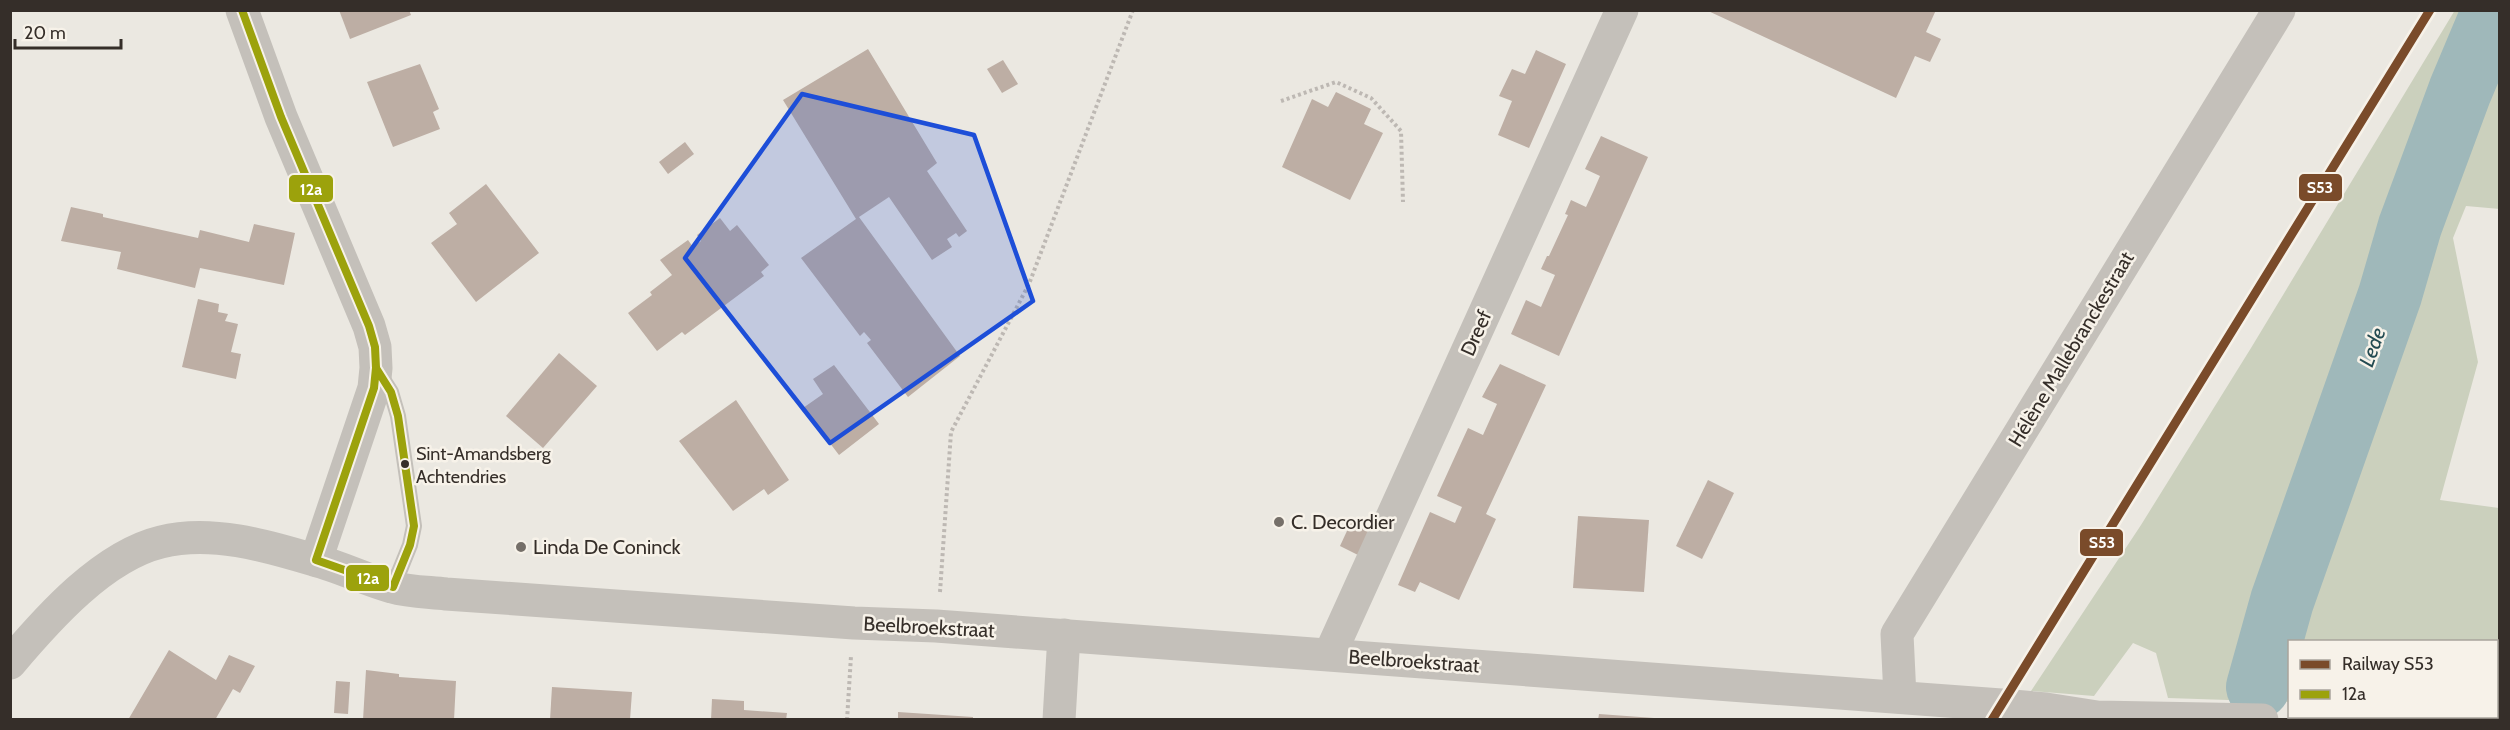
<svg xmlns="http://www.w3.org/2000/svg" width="2510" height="730" viewBox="0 0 2510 730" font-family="Cabin,sans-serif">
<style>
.green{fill:#cbd0bd}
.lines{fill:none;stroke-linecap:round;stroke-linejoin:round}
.river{stroke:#9fb8ba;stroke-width:64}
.building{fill:#bdaea4}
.path{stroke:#bdb8b3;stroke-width:4;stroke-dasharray:3 3;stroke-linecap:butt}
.service{stroke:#c4c0ba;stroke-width:16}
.minor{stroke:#c4c0ba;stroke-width:33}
.tertiary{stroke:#c4c0ba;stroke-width:33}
.bus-1-casing{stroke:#f7f2e9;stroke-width:12}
.bus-1{stroke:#9ca20c;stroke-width:8}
.rail-1-casing{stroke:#f7f2e9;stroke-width:14}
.rail-1{stroke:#7a4b2a;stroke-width:9}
.marked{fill:#1d4ed8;fill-opacity:0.2;stroke:#1d4ed8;stroke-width:4.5;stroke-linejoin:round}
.bus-dot{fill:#352e29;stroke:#f7f2e9;stroke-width:2}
.poi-dot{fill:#756f69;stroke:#f7f2e9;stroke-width:2}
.labels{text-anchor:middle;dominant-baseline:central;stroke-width:5;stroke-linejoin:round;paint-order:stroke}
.bus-label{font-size:18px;fill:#352e29;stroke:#f7f2e9;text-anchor:start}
.street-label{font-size:20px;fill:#352e29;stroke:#f7f2e9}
.poi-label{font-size:20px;fill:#352e29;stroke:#f7f2e9;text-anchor:start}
.water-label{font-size:21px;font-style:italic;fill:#234a51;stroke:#f7f2e9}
.line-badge{stroke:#f7f2e9;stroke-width:2}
.badge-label{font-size:16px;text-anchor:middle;font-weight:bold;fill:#fff}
</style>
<rect width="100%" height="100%" fill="#ebe8e1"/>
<path class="green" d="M2455,10l44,1 1,198 -34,-3 -13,32 25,124 -38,138 59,8v207l-3,-1v-72h-206l-1,60 -121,-4 -12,-45 -23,-10 -39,53 -63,-5 110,-166 110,-177z"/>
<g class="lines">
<path class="river" d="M2258,687l24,-86 108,-306 20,-69 50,-135 34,-81"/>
</g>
<g class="building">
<path d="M339,10h70l2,5 -61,24z"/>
<path d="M1706,10h230l-10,22 15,7 -11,23 -15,-6 -19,42z"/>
<path d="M868,49l69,114 -10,8 40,60 -8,6 -3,-4 -9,6 5,8 -20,13 -43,-63 -30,20 101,139 -52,41 -41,-54 4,-3 -7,-8 -4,4 -59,-78 55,-39 -73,-119z"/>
<path d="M1536,50l30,14 -37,84 -31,-13 14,-34 -13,-5 13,-27 13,5z"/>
<path d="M1003,60l15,24 -16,9 -15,-24z"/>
<path d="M420,64l19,45 -6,3 7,17 -47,18 -26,-65z"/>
<path d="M1336,92l35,17 -7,15 19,9 -33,67 -68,-33 30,-68 16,8z"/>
<path d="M1601,136l47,21 -89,199 -48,-22 15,-34 15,7 14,-32 -14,-6 6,-13h2l19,-41 -3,-1 6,-14 15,7 7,-15 7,-16 -15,-7z"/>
<path d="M685,142l9,12 -26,20 -9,-12z"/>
<path d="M486,184l53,69 -63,49 -45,-59 26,-19 -8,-11z"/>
<path d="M71,207l32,7v3l95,21 2,-8 49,12 5,-18 41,9 -11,52 -84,-17 -5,20 -78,-19 4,-17 -60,-11z"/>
<path d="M720,218l10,13 7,-6 32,40 -8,7 3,4 -79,59 -3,-3 -25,19 -29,-38 24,-18 -2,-3 22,-17 -12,-15 28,-20 5,7 8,-6 -4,-6z"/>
<path d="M198,299l21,5 -1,8 10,2 -3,7 13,3 -7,28 10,2 -5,25 -54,-12z"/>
<path d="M559,353l38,33 -54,62 -37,-32z"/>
<path d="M1500,364l46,21 -60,129 10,5 -37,81 -39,-18 -5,10 -17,-7 32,-73 25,11 7,-16 -25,-11 31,-68 15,7 14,-31 -15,-7z"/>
<path d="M834,365l45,59 -40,31 -36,-47 20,-14 -10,-15z"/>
<path d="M736,400l53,80 -21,15 -4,-6 -31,22 -54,-70z"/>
<path d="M1708,480l26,13 -32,66 -26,-13z"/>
<path d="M1578,516l71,4 -5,72 -71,-4z"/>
<path d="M1353,518l22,12 -13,27 -22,-11z"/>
<path d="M169,650l47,30 13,-25 26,11 -15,27 -7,-4 -18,31h-87z"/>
<path d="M366,670l33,4v3l57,4 -2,39h-91z"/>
<path d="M336,681l14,1 -2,32 -14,-1z"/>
<path d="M552,687l80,5 -2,28h-80z"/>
<path d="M712,699l32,2v9l43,3 -1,7h-75z"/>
<path d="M898,712l75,5v3h-75z"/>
<path d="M1599,714l55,4v2h-56z"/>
</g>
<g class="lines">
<g class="path">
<path d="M1281,101l55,-19 35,16 30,33 2,71"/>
<path d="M940,592l11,-160 78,-148 104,-274"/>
<path d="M847,720l4,-64"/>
</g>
<path class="service" d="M379,373l12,19 7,24 16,110 -4,19 -17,42"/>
<g class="minor">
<path d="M1330,654l292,-644"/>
<path d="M1900,697l-3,-63 382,-624"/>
<path d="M1059,720l5,-85"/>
</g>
<g class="tertiary">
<path d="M242,10l39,107 88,209 6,21 1,21 -2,20 -58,172"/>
<path d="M10,663c38,-45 93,-107 151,-121 50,-13 106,4 153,18 27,7 52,20 78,27 17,5 37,5 54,7l408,29 82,3 1065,79 45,4 51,8 165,3"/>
</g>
<g class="bus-1-casing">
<g id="bus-1">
<path d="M242,10l39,107 88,209 6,21 1,21"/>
<path d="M376,368l15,24 7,24 16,110 -4,19 -17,42 -77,-27 58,-172z"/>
</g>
</g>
<use href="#bus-1" class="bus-1"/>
<g class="rail-1-casing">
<path id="rail-1" d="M1992,720l438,-710"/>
</g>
<use href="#rail-1" class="rail-1"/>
</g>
<path class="marked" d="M802,94l172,41 59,166 -203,142 -145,-185z"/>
<circle class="bus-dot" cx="405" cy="464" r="5"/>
<g class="poi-dot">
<circle cx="1279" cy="522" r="6"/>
<circle cx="521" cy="547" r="6"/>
</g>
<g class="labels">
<g class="bus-label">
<text x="416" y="454">Sint-Amandsberg<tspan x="416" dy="23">Achtendries</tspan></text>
</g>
<g class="street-label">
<text transform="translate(1476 333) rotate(-66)">Dreef</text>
<text transform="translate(2071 349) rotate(-59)">Hélène Mallebranckestraat</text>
<text transform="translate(929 627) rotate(3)">Beelbroekstraat</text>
<text transform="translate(1414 661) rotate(4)">Beelbroekstraat</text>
</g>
<g class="poi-label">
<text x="1291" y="522">C. Decordier</text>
<text x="533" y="547">Linda De Coninck</text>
</g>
<g class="water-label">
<text transform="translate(2372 347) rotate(-70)">Lede</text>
</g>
</g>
<g class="line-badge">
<rect x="2298" y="173" width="45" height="29" rx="6" fill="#7a4b2a"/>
<rect x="288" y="174" width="46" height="29" rx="6" fill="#9ca20c"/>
<rect x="2079" y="528" width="45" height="29" rx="6" fill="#7a4b2a"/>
<rect x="345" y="564" width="45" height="28" rx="6" fill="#9ca20c"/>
</g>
<g class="badge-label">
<text x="2320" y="193">S53</text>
<text x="311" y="195">12a</text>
<text x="2102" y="548">S53</text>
<text x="368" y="584">12a</text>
</g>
<rect width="2510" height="730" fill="none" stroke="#352e29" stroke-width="24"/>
<rect x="2288" y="640" width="210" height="78" fill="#f7f2e9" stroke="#a9a49c" stroke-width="1.5"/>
<rect x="2300" y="660" width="30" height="9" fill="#7a4b2a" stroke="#a9a49c" stroke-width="1.5"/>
<text x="2342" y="670" font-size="18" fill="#352e29">Railway S53</text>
<rect x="2300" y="690" width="30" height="9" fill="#9ca20c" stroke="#a9a49c" stroke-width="1.5"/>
<text x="2342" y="700" font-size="18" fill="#352e29">12a</text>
<path d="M15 39v9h106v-9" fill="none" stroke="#352e29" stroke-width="3"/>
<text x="24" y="39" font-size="18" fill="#352e29" stroke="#f7f2e9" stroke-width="4.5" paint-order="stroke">20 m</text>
</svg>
